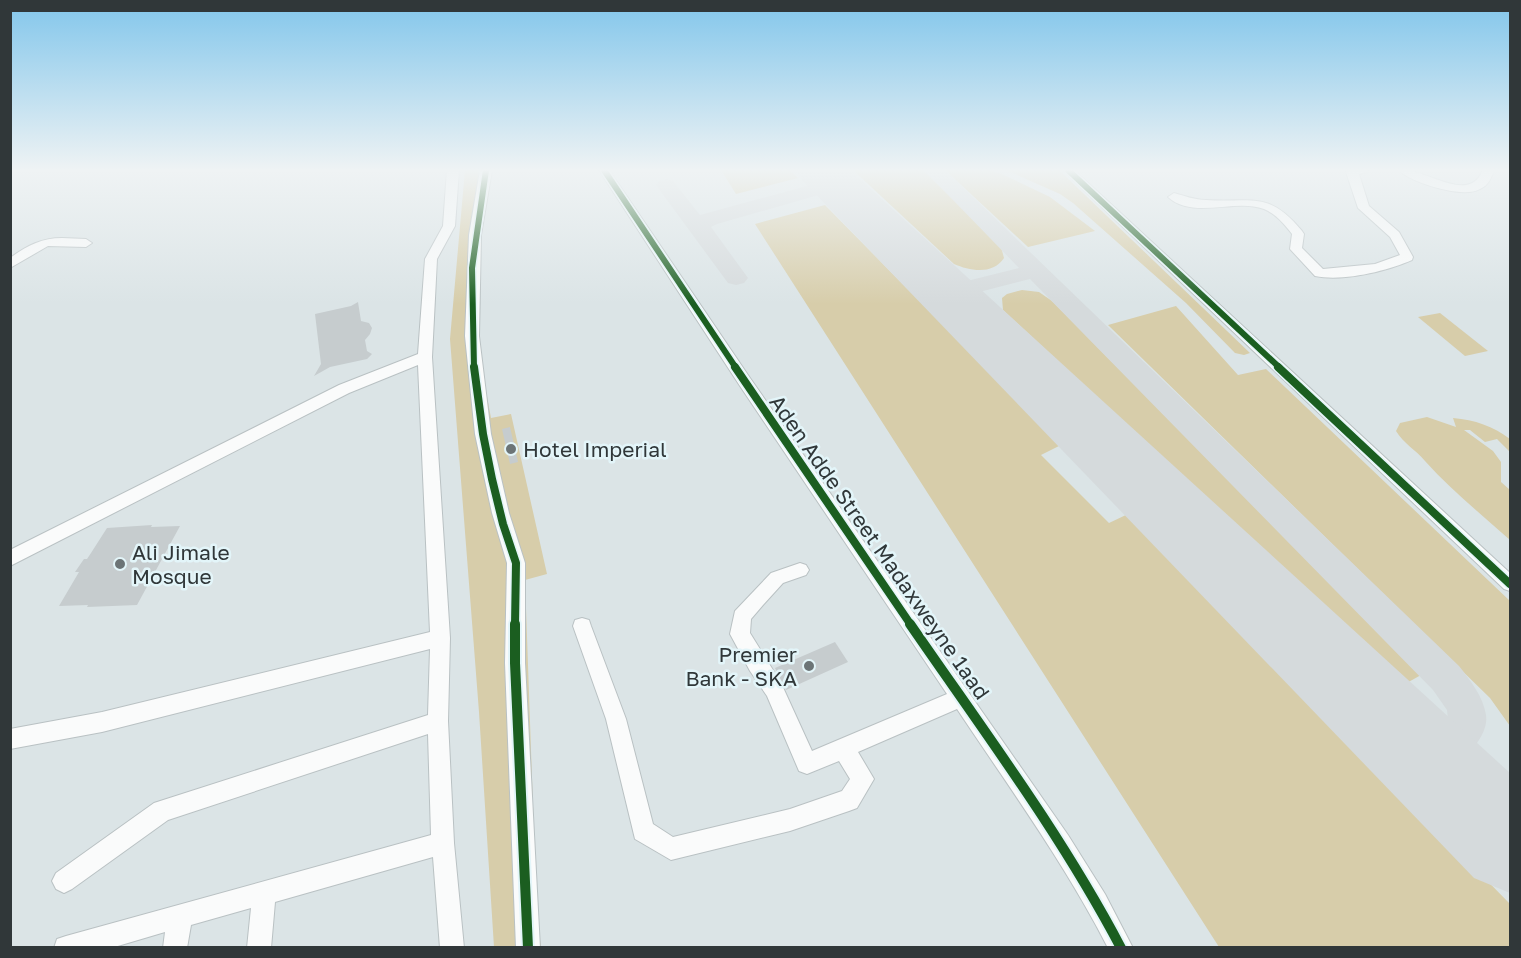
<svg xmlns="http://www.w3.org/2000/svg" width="1521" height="958" viewBox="0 0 1521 958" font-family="'Golos Text',sans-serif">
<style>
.green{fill:#d7cdaa}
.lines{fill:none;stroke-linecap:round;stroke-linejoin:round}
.taxiway{fill:#d5dadc;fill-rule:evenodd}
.runway{fill:#d5dadc;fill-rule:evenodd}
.building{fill:#c6ccce}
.minor-casing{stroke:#b9c1c3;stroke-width:2}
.minor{fill:#fafbfb;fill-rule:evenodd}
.cycleway-far2-casing{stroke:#e3f5f9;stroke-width:9}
.cycleway-far1-casing{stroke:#e3f5f9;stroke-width:11}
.cycleway-casing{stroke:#e3f5f9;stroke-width:14}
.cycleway-far2{stroke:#1b5e20;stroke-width:6}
.cycleway-far1{stroke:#1b5e20;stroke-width:8}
.cycleway{stroke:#1b5e20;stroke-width:10}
.poi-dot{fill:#6c7476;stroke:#e3f5f9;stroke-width:2}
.labels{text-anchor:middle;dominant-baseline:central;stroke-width:5;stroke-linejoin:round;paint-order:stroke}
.poi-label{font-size:21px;fill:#303739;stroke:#e3f5f9;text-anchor:start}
.street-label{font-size:21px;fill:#303739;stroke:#e3f5f9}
</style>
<rect width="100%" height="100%" fill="#dbe4e6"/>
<g class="green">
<path d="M465,170h23l-9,44 1,145 11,59 20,-4 36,160 -22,6 12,340 4,27h-47l-15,-235 -29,-373z"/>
<path d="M721,170h69l8,8 -62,16z"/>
<path d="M853,170h70l78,77 3,11c-11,17 -34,13 -50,6z"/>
<path d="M945,170h46l11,4 48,23 45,34 -67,16z"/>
<path d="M1006,170h53l191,183 -6,2 -9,-2 -49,-50 -113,-100 -13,-9z"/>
<path d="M825,205l236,240 -20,10 68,68 19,-9 382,390v43h-291l-464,-723z"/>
<path d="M1022,290l17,2 13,9 369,374 -16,9 -402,-374 -1,-12 5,-4z"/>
<path d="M1176,306l62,69 28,-6 244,232v125l-20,-28 -382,-373z"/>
<path d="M1440,313l48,38 -23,5 -47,-39z"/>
<path d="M1427,417l29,10 -3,-9c22,2 40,8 57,21v13l-13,-13 -12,3 -15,-12h-6l29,21 8,11v20l9,8v50c-29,-26 -59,-50 -85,-79 -10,-12 -21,-17 -29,-30l4,-8z"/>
</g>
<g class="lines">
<g class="taxiway">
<path d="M924,170h21l514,496c11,14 24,30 27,49 4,27 -36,57 -58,66l-14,-6 -5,-13 5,-13 34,-29 -1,-10 -14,-20 -403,-411 -82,21 -9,-2 -3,-5 3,-5 80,-20z"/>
<path d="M836,178l7,2 3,4 -3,4 -126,36 -6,3 37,51 -4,5 -8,2 -8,-2 -72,-98 3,-4 7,-2 7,2 27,34z"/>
</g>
<path class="runway" d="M795,170h55l660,603v120l-36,-15 -671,-697z"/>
</g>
<g class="building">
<path d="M358,302l3,19 8,2 3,5 -2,6 -5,6 2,11 5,3 -5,5 -37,8 -16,9 7,-12 -6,-50 36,-8z"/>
<path d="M510,427l8,35 -8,2 -8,-35z"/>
<path d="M152,525l-1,2 29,-1 -43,79 -50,2 1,-2 -29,1 20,-34h-4l9,-13h3l4,-6 16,-25z"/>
<path d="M835,642l13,20 -62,28 -11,-22z"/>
</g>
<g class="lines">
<g class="minor-casing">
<g id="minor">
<path d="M447,170h12l-4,56 -18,33 -5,98 18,281 -2,83 6,122 10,105h-24l-7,-91 -158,45 -4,46h-24l4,-40 -60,17 -4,23h-24l2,-16 -54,16h-57l3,-9 9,-3 365,-101 -3,-101 -260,86 -96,69 -8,4 -8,-4 -4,-8 4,-8 98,-70 274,-88 2,-66 -328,83 -92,17v-20l92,-17 328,-80 -12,-267 -69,28 -339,173v-16l329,-165 79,-31 7,-95 18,-33z"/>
<path d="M480,170h12l-11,65 -2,101 12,98 18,79 16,50v100l15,285h-24l-11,-285 2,-100 -15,-50 -17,-79 -10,-98 4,-101z"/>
<path d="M599,170h10l141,208 318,457 37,59 28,54h-25c-43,-84 -99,-161 -151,-239l-99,43 16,27 -17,29 -8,3 -59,20 -119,29 -36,-21 -29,-120 -33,-93 2,-6 7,-2 7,2 2,6 35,93 27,105 20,13 117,-28 52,-18 8,-12 -11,-18 -32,13 -8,-3 -32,-75 -17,-25 -20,-37 5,-23 36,-38 29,-10 6,2 3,5 -3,5 -23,8 -20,22 -12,14 -1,14 31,50 31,68 135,-57 -207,-308z"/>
<path d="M1063,170h11l436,403v18l-6,-2z"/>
<path d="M1348,170h20l-1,2 -8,2 10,32 30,26 14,25 -1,3c-25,11 -69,22 -97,16l-25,-27 2,-15c-8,-10 -16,-20 -28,-25 -29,-11 -71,11 -96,-12l6,-4c11,3 21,7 32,7 47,3 62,-10 96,31l2,3 -2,14 21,21 52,-5 25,-9 -10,-18 -32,-29 -12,-36z"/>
<path d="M1398,170c28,-3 70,36 85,0h11c-3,8 -5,15 -14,19 -17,10 -68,-6 -82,-19z"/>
<path d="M62,238l24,1 6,4 -6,4 -38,-1 -38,22v-10c17,-12 31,-20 52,-20z"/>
</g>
</g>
<use href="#minor" class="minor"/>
<g class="cycleway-far2-casing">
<g id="cycleway-far2">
<path d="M604,170l132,198"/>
<path d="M1068,170l212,198"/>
<path d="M474,368l-2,-100 14,-98"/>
</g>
</g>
<g class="cycleway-far1-casing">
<g id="cycleway-far1">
<path d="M474,367l9,67 9,45 11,45 13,39 -1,62"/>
<path d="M735,367l176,258"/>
<path d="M1278,367l232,217"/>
</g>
</g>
<g class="cycleway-casing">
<g id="cycleway">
<path d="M515,624v39l13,285"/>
<path d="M910,624c73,106 151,210 211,324"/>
</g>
</g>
<use href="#cycleway-far2" class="cycleway-far2"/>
<use href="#cycleway-far1" class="cycleway-far1"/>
<use href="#cycleway" class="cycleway"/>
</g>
<linearGradient id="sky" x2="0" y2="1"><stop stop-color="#82c6eb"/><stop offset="0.56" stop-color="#eff3f4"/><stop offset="1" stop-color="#eff3f4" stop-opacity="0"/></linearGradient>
<rect width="1521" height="304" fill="url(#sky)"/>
<g class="poi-dot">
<circle cx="511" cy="449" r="6"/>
<circle cx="120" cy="564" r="6"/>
<circle cx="809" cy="666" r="6"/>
</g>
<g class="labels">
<g class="poi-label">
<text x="523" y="449">Hotel Imperial</text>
<text x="132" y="552">Ali Jimale<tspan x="132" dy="24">Mosque</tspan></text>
<text x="797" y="654" text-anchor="end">Premier<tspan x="797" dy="24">Bank - SKA</tspan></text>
</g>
<g class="street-label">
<text transform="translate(880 547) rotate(55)">Aden Adde Street Madaxweyne 1aad</text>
</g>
</g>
<rect width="1521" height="958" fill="none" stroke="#303739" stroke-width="24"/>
</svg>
